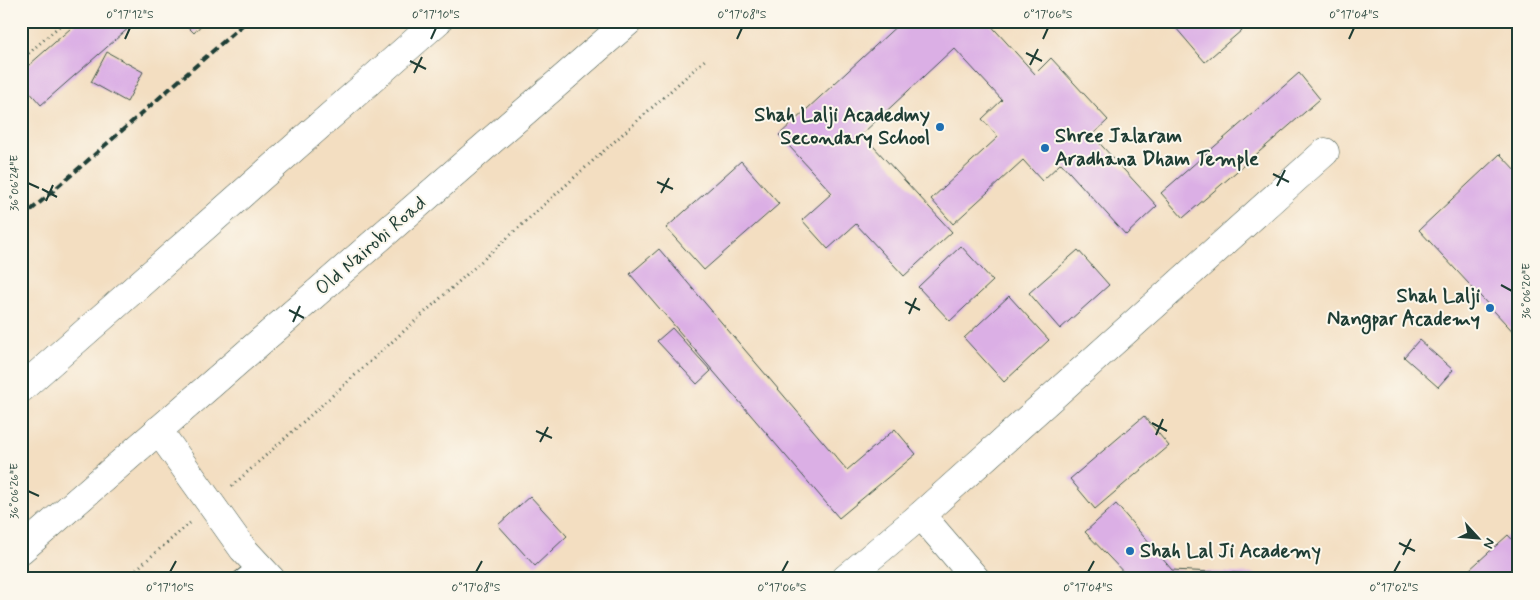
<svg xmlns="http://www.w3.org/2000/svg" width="1540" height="600" viewBox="0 0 1540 600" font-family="Mynerve,sans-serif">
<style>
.building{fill:#dbafe5}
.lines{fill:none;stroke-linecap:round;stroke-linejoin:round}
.lane-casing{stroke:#3f5549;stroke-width:16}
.street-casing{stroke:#3f5549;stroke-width:29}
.highway-casing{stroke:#3f5549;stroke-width:29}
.path{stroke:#3f5549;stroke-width:3;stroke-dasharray:1 4;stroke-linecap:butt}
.lane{stroke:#fff;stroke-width:14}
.street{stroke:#fff;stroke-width:28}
.highway{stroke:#fff;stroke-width:28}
.rail{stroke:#1f3d34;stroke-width:4;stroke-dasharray:8 4;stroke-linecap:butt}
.ticks{fill:none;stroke:#1f3d34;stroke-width:2}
.poi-dot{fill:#1f6fb2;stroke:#fbf7ec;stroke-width:2}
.labels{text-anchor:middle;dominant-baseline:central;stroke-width:4;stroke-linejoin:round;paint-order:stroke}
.poi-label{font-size:20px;font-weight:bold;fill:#1f3d34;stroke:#fbf7ec;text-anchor:end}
.street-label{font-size:20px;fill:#1f3d34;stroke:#fbf7ec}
.neatline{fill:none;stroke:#1f3d34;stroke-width:2}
.ticks-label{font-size:12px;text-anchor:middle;fill:#1f3d34}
</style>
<rect width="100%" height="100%" fill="#fbf7ec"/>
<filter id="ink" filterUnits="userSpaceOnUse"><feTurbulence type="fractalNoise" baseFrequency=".02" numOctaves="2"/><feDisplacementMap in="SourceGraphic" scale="10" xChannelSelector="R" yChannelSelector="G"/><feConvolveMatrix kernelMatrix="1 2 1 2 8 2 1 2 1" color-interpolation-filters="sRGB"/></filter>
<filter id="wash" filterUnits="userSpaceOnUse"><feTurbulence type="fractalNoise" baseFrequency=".0096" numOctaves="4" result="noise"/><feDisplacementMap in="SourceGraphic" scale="20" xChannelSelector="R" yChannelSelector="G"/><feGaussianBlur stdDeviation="1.12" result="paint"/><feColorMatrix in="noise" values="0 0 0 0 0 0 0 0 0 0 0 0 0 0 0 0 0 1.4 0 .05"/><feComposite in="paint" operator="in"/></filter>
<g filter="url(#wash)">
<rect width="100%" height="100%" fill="#f3dec1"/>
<g id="blocks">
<g class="building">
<path d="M79,21h47l5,5 -90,79 -20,-23v-10z"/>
<path d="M182,21h23l-11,12z"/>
<path d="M902,21h85l48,53 16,-16 57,62 -16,15 65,71 -31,29 -65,-72 -19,18 -19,-21 -70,64 -22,-25 67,-62 -16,-18 20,-19 -48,-52 -92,86 90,98 -48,44 -48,-52 -28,25 -26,-29 30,-27 -53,-58z"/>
<path d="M1170,21h77l2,3 -44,38z"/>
<path d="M107,52l36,20 -16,30 -36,-20z"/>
<path d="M1299,73l21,26 -137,119 -22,-25z"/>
<path d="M1500,154l19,20v164l-100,-108z"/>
<path d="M741,161l38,43 -75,66 -38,-42z"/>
<path d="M961,246l32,35 -43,40 -32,-34z"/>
<path d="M659,249l188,221 48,-41 21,25 -77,64 -209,-244z"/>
<path d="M1078,250l31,35 -49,44 -31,-36z"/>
<path d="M1009,296l40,44 -45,42 -40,-44z"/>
<path d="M672,328l39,43 -14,13 -40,-43z"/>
<path d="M1419,340l34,30 -15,17 -34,-30z"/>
<path d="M1144,416l25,30 -74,63 -25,-30z"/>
<path d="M530,496l37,40 -32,30 -37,-41z"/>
<path d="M1116,504l56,66 83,4v5h-125l-45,-47z"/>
<path d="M1508,535l11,12v32h-60z"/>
</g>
</g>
</g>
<g filter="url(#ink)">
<use href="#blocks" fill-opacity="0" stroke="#3f5549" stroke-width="1"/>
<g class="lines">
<g class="lane-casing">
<path id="lane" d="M239,579l19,-15"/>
</g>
<g class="street-casing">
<g id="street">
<path d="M158,430l85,119 28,30"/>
<path d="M921,515l404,-363"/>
<path d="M845,579l76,-64 55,64"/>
</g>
</g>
<g class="highway-casing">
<g id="highway">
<path d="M21,389l417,-368"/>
<path d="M21,550l608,-529"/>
</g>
</g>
<g class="path">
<path d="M21,60l44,-39"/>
<path d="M232,486l475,-428"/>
<path d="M125,579l65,-56"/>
</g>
<use href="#lane" class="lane"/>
<use href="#street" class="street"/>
<use href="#highway" class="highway"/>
<path class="rail" d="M21,219l226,-198"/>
</g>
</g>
<path class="ticks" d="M125,39l5,-11M431,39l5,-11M737,39l5,-11M1043,39l5,-11M1349,39l5,-11M1026,53l16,8M410,61l16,8M1030,65l8,-16M414,73l8,-16M1273,174l16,8M657,182l16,7M28,183l11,5M1277,186l8,-16M42,189l15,8M661,193l8,-15M46,201l7,-16M1501,285l11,6M905,302l15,8M289,310l15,8M909,314l7,-16M293,322l7,-16M1152,423l15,8M536,431l16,7M1156,435l7,-16M540,442l8,-15M28,491l11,5M1399,543l16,8M1403,555l8,-16M170,572l6,-11M476,572l6,-11M782,572l6,-11M1088,572l6,-11M1394,572l6,-11"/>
<g class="poi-dot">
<circle cx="940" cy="127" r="5"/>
<circle cx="1045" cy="148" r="5"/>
<circle cx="1490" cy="308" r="5"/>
<circle cx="1130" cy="551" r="5"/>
</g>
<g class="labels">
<g class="poi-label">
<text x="930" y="115">Shah Lalji Acadedmy<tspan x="930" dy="23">Secondary School</tspan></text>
<text x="1055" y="136" text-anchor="start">Shree Jalaram<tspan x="1055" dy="23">Aradhana Dham Temple</tspan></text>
<text x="1480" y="296">Shah Lalji<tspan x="1480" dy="23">Nangpar Academy</tspan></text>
<text x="1140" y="551" text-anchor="start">Shah Lal Ji Academy</text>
</g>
<g class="street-label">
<text transform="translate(371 246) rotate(-41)">Old Nairobi Road</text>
</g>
</g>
<rect width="1540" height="600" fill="none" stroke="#fbf7ec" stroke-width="55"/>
<g transform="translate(1478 538) rotate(116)" stroke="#fbf7ec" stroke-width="4" paint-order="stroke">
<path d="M0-4L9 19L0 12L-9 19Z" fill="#1f3d34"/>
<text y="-8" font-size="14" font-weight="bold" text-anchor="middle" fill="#1f3d34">N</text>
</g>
<rect x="28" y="28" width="1484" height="544" class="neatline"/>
<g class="ticks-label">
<text x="130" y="18">0°17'12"S</text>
<text x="436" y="18">0°17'10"S</text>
<text x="742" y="18">0°17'08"S</text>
<text x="1048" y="18">0°17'06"S</text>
<text x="1354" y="18">0°17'04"S</text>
<text transform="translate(14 183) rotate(-90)" y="4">36°06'24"E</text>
<text transform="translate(1526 291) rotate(-90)" y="4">36°06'20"E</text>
<text transform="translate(14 491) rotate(-90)" y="4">36°06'26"E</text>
<text x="170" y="591">0°17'10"S</text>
<text x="476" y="591">0°17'08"S</text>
<text x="782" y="591">0°17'06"S</text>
<text x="1088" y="591">0°17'04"S</text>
<text x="1394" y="591">0°17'02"S</text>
</g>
</svg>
